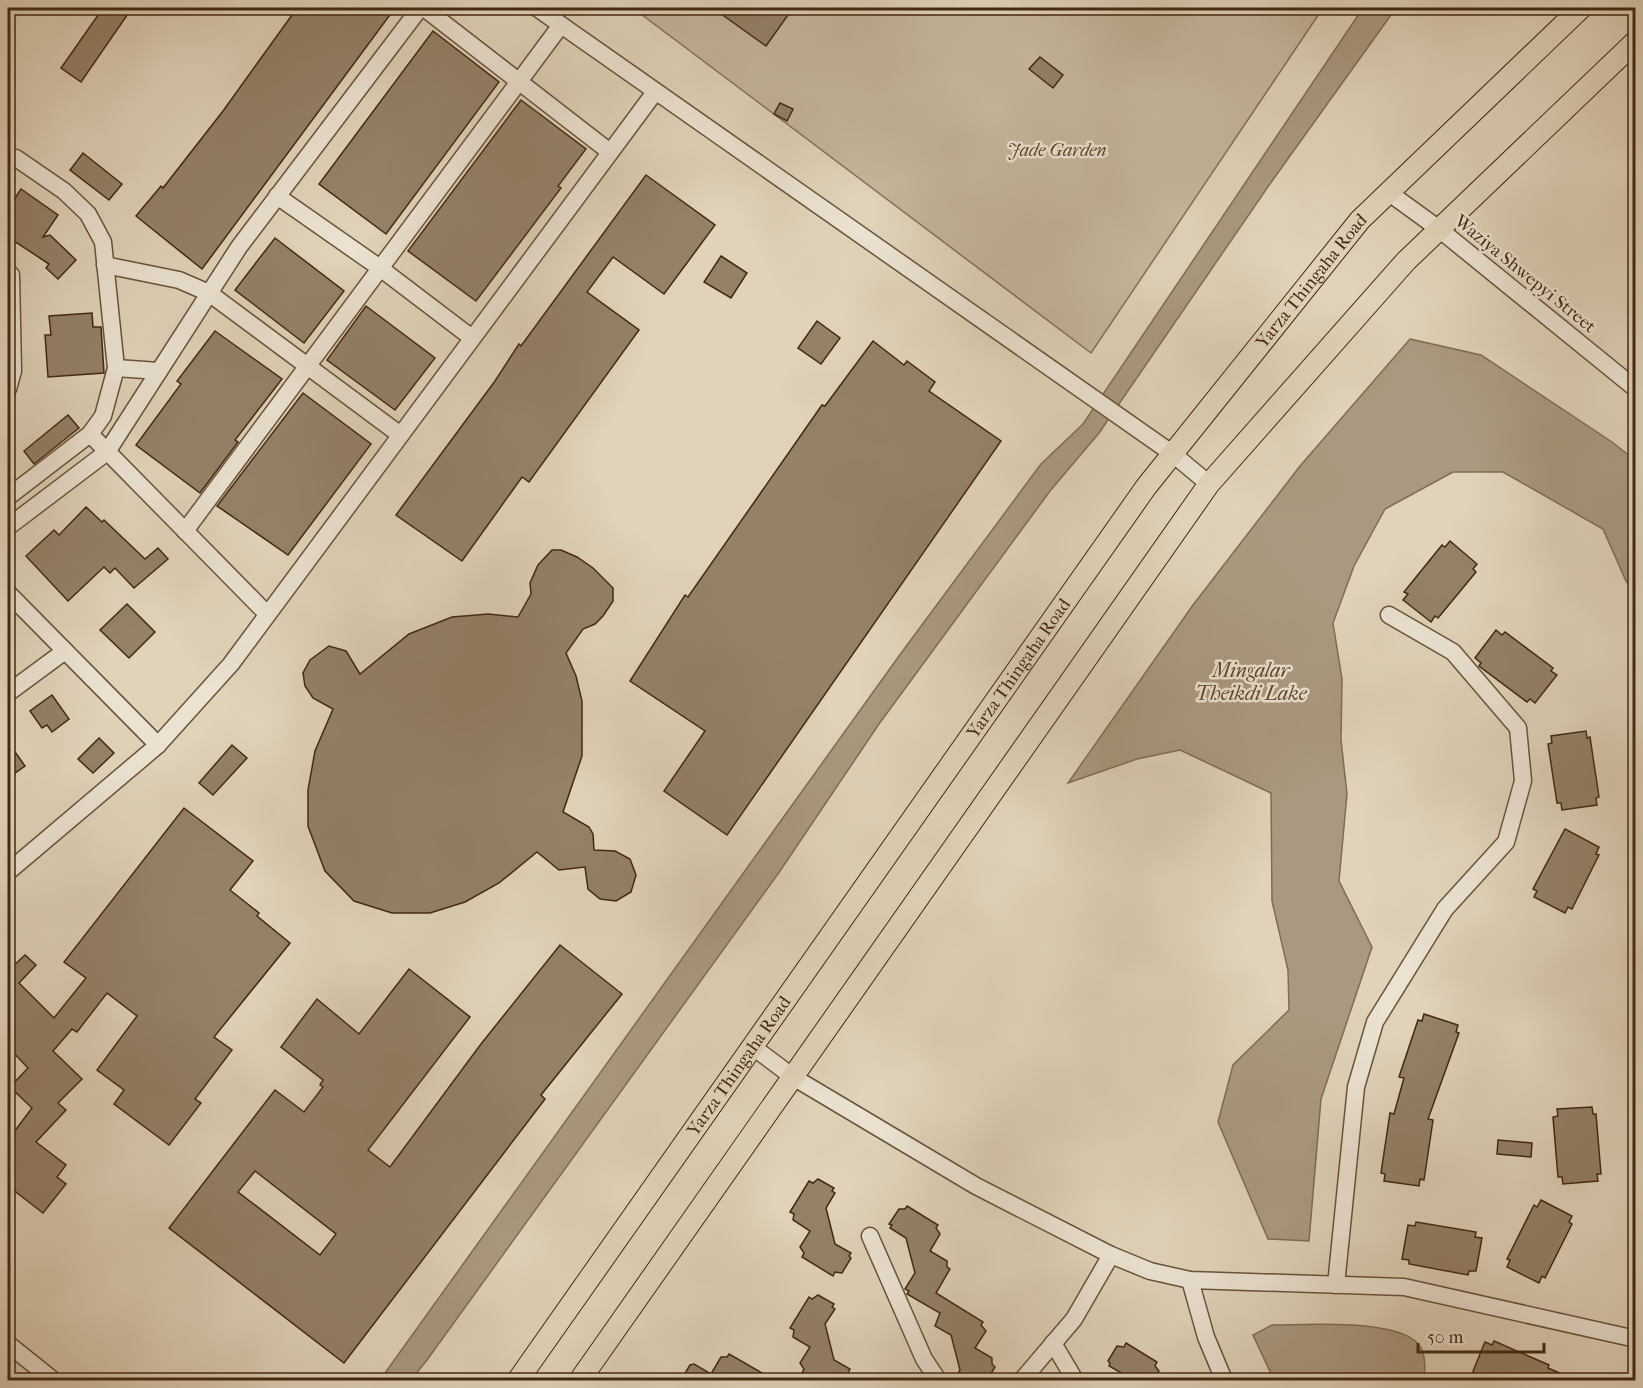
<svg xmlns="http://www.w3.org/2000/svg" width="1643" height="1388" viewBox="0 0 1643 1388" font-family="'IM FELL French Canon',serif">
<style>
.green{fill:#c5b69d;stroke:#846f56;stroke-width:1.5}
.water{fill:#aa9980;stroke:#806c53;stroke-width:1.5}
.building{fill:#948168;stroke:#422810;stroke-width:1.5;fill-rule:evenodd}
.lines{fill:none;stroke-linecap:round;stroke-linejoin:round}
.minor-casing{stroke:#6a533a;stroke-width:19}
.major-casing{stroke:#422810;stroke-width:23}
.minor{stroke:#ebe2d2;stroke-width:16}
.major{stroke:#e0d3ba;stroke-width:21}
.labels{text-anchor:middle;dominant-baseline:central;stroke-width:5;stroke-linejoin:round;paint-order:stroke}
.park-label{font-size:18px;font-style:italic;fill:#5c442c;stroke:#ebe2d2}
.street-label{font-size:18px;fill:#422810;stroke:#ebe2d2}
.water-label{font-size:20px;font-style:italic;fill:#5c442c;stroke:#ebe2d2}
</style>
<rect width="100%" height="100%" fill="#e0d3ba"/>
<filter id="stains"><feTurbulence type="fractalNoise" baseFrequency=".00333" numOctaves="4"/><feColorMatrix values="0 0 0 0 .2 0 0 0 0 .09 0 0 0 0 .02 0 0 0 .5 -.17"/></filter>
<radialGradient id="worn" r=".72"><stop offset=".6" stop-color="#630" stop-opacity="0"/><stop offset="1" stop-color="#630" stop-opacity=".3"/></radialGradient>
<path class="green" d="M633,8h690l-232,345z"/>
<g class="water">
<path d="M1363,8h33l-124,173 -173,252 -49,58 -171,233 -99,147 -353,489 -16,20h-31l519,-724 142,-192 42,-40z"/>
<path d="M1410,339l71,16 131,87 23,18v132l-9,-11 -23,-52 -100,-57h-50l-68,37 -31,57 -21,57 9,56 -1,61 6,54 -8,87 33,66 -51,152 -12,142 -41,-2 -50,-117 15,-57 56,-55 -1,-40 -16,-69 -1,-108 -91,-43 -43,9 -69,24 125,-178 107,-139z"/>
<path d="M1272,1325c31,0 133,-8 149,23 5,10 4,22 3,32h-150l-21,-45z"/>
</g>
<g class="building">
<path d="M103,8h29l-51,74 -20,-14z"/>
<path d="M297,8h98l-193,261 -66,-53 25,-30 2,2 60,-77z"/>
<path d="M713,8h80l-27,38z"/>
<path d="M433,31l66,51 -113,152 -67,-50z"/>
<path d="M1040,57l23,18 -10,13 -24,-19z"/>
<path d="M521,100l65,49 -28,37 3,2 -85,113 -68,-50z"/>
<path d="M780,103l13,6 -6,12 -13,-7z"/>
<path d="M83,153l39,31 -13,16 -39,-30z"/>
<path d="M646,175l69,50 -51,69 -51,-37 -26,35 52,38 -110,152 -7,-5 -60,84 -66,-46 99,-134 24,-37 2,2z"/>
<path d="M21,189l37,26 -15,22 7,-2 26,25 -18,19 -12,-11 3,-4 -41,-27v-28z"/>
<path d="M275,238l69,53 -40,52 -69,-53z"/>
<path d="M721,256l26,17 -16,25 -27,-16z"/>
<path d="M366,306l69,52 -40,52 -68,-50z"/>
<path d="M92,313l1,14h8l3,46 -56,4 -3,-42h6l-2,-19z"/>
<path d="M817,321l23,17 -19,26 -23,-16z"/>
<path d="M215,331l67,48 -47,61 3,2 -38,51 -64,-48 45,-61 -4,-3z"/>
<path d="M873,341l31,24 3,-4 28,21 -6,9 72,50 -274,394 -63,-44 41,-60 -75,-50 55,-86 3,2 134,-192 3,1z"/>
<path d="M303,393l68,51 -83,111 -71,-49z"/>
<path d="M68,415l11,13 -45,36 -10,-13z"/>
<path d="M86,507l16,15 2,-2 41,39 13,-11 10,11 -34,29 -19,-20 -5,5 -6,-6 -36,34 -42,-45 28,-26 5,5z"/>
<path d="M1450,541l27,23 -4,5 3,3 -38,46 -3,-2 -4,6 -28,-22 5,-6 -4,-2 38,-47 3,2z"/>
<path d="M552,550h9l16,7 16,11 20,20v13l-10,15 -8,8 -12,5 -17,24 10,23 6,25v55l-19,56 26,15 4,7 1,16 21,1 15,8 6,16 -5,17 -15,9 -16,-2 -12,-10 -3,-22 -26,3 -22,-18 -38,31 -34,19 -35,11h-38l-38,-12 -29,-30 -17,-45v-36l7,-39 18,-42 -20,-11 -8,-12 -2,-13 7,-13 19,-14 17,5 14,23 49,-40 43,-17 36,-3 30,3 13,-23 -1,-11 8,-18z"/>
<path d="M127,604l28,28 -26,26 -29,-28z"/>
<path d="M1496,630l6,5 3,-3 48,36 -2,3 6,4 -22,28 -5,-4 -3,3 -48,-36 2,-3 -6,-5z"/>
<path d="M52,695l17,24 -17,13 -5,-7 -5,3 -12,-17z"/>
<path d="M1586,731l1,7 3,-1 9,60 -3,1 1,7 -35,5 -1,-7h-4l-9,-59 4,-1 -1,-7z"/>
<path d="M99,738l15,15 -21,20 -15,-14z"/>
<path d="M8,742l17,24 -17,12z"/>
<path d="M232,745l15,13 -34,37 -14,-12z"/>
<path d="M184,808l69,53 -23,29 29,23 -2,3 33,27 -76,94 18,13 -37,49 6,4 -32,42 -55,-41 10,-14 -27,-20 40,-54 -30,-23 -30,39 -5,-3 -19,22 29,28 -24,24 8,7 -30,32 30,23 -9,12 9,7 -23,29 -35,-27v-46l24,-32 -22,-21 18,-19 -20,-21v-76l17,-16 11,10 -17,18 35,35 32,-40 -22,-16z"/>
<path d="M1565,829l34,18 -3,7 3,1 -27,54 -4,-2 -3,6 -31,-16 3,-6 -4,-2z"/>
<path d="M560,945l62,49 -81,101 4,4 -201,264 -175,-135 106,-138 29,22 19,-25 -3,-2 3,-5 -42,-33 36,-48 42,35 50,-65 61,48 -102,133 22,17 91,-123zM255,1171l81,63 -16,21 -82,-63z"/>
<path d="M1424,1014l34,11 -2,7 3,1 -31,86 5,1 -9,60 -4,-1 -1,7 -35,-5 1,-7 -4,-1 9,-60 4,1 10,-36 -5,-1 19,-57 4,1z"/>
<path d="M1592,1107l1,7h3l5,60h-4l1,7 -35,3 -1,-7h-4l-5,-60 5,-1 -1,-7z"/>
<path d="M1498,1140l34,3 -1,14 -34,-3z"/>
<path d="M818,1179l16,9 -2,3 3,2 -9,15 9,36 16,9 -2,3 2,2 -9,15 -7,-1 -2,4 -31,-19 2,-4 -4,-6 10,-16 -17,-11 1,-6 -4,-2 19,-31 4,2z"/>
<path d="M1541,1200l31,16 -3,6 3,2 -27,54 -3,-2 -3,7 -32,-16 3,-7 -3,-1 27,-54 3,2z"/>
<path d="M907,1206l31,19 -2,3 4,6 -10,17 17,10v6l3,2 -14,24 47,29 -2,3 5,6 -11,17 17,10v6l3,3 -8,13h-33l6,-10 -9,-35 -16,-9 5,-13 -33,-19 2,-3 -4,-2 10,-16 -9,-35 -16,-10 2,-3 -3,-1 10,-15h6z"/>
<path d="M1416,1222l60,10 -1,5 7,1 -6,33h-7l-1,4 -59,-11v-4l-7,-1 6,-34 7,1z"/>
<path d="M818,1295l16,9 -2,3 3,2 -10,15 9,36 16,9 -6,11h-29l-13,-7 2,-4 -4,-6 10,-16 -17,-10 1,-7 -4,-2 19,-31 3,2z"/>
<path d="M1494,1341l55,24 -1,3 28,12h-99l1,-3 -6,-3 10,-25 3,-7 7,3z"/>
<path d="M1126,1343l31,19 -2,4 4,5 -5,9h-28l-1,-5 -16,-9 1,-3 -2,-2 9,-15 7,1z"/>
<path d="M729,1354l45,26h-93l9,-15 4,-1 17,10 10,-17h6z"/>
</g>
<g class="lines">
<g class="minor-casing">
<g id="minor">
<path d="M424,8l186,144"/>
<path d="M537,8l636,446 36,30"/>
<path d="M8,162l8,-4 48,33 24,23 15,28 13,126 -13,48 -13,18 -82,63"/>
<path d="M1388,192l51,37 197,160"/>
<path d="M277,196l103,72 92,70"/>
<path d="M105,265l74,15 30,13 190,141"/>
<path d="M8,272l3,3 2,96 -5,18"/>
<path d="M116,368l43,3"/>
<path d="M90,434l177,180"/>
<path d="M8,527l99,-75 132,-205 181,-239"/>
<path d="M185,531l376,-506"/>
<path d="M8,593l150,152"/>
<path d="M8,693l57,-42"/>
<path d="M8,872l150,-127 73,-81 424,-572"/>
<path d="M753,1047l40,30 183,109 135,69 39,16 40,9 214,7 232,52"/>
<path d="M870,1236l54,123 14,21"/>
<path d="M1190,1280l16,57 18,43"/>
<path d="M1336,1285l20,-198 19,-65 70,-113 61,-67 17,-61 -5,-53 -65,-76 -64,-37"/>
<path d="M1053,1343l22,37"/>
<path d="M8,1344l45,36"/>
<path d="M1022,1380l52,-61 37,-64"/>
</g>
</g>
<g class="major-casing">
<g id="major">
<path id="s1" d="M518,1380l628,-893 214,-267 221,-212"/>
<path d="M580,1380l629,-896 197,-223 230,-220"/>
</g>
</g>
<use href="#minor" class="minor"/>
<use href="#major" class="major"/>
</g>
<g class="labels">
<g class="park-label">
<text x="1057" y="150">Jade Garden</text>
</g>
<g class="street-label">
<text transform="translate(1525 274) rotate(39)">Waziya Shwepyi Street</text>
<text stroke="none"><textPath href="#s1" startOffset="1356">Yarza Thingaha Road</textPath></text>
<text stroke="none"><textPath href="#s1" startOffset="870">Yarza Thingaha Road</textPath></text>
<text stroke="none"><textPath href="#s1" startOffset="384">Yarza Thingaha Road</textPath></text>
</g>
<g class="water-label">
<text x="1251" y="670">Mingalar<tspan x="1251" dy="23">Theikdi Lake</tspan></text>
</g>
</g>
<rect width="1643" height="1388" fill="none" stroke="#e0d3ba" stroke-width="30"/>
<rect x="9" y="9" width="1625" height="1370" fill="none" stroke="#422810" stroke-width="3"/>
<rect x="15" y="15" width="1613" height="1358" fill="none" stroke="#422810" stroke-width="1.5"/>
<path d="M1418 1343v9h126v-9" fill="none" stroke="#422810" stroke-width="3"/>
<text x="1427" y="1343" font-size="18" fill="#422810" stroke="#ebe2d2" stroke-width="4.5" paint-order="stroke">50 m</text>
<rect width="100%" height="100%" filter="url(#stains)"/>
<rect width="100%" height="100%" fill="url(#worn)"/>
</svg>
